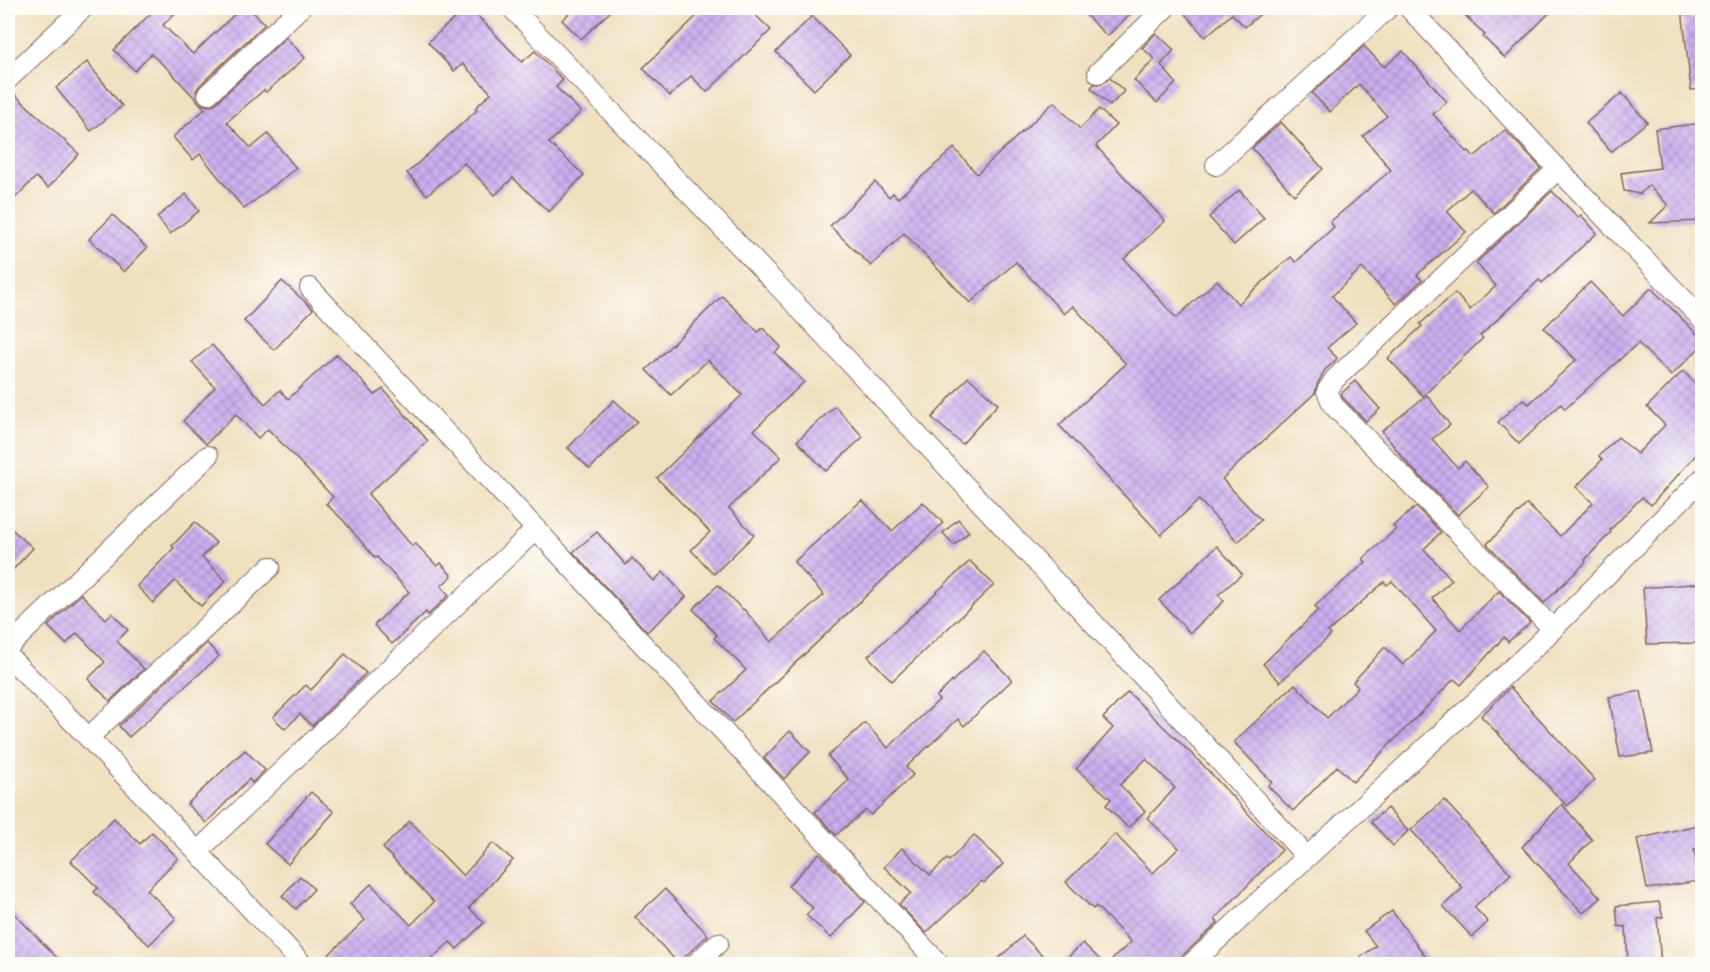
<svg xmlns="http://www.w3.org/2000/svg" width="1710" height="972" viewBox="0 0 1710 972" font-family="'Comic Neue',sans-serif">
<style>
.building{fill:url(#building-cross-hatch)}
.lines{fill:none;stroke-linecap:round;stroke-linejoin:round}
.street-casing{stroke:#84635f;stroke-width:22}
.street{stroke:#fff;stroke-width:20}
</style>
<defs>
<pattern id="building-cross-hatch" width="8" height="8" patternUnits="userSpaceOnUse" patternTransform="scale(1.5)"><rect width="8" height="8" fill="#cab0f1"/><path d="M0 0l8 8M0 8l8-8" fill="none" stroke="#a68fc3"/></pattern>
</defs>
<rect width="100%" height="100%" fill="#fdfcf7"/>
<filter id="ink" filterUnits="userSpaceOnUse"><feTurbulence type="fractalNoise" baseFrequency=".0167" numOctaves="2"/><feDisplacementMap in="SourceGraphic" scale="12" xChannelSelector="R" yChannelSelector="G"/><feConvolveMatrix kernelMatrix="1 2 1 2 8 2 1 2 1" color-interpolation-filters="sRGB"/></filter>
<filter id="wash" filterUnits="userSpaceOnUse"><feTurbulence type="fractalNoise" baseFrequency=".008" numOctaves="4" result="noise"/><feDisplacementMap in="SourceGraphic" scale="24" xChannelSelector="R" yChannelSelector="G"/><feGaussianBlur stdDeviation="1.35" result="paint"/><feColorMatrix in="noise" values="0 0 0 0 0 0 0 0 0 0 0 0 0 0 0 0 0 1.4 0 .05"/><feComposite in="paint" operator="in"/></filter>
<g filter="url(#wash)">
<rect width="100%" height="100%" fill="#efe0c0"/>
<g id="blocks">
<g class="building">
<path d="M156,8h24l-17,17 30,29 48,-46h8l16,16 -66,62 -3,5 1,6 7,8 6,1 6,-3 70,-66 19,21 -39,34 -2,-2 -37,32 24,26 17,-14 28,34 -52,41 -44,-55 -7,6 -20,-23 32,-28 -37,-40 -17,-15 -16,17 -21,-21z"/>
<path d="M466,8h4l52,54 13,-11 28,29 -7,7 25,25 -32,31 35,32 -35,37 -36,-34 -18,17 -31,-32 -37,32 -20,-22 70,-63 -2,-2 16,-15 -28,-29 -9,7 -26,-29z"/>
<path d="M575,8h39l-33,31 -19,-19z"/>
<path d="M705,8h43l23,22 -64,62 -16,-16 -21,20 -27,-28z"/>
<path d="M1079,8h58l-30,28z"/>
<path d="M1180,8h87l-22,19 -13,-13 -27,23z"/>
<path d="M1458,8h96l-49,50 -22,-21 2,-2z"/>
<path d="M1682,8h20v81l-11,1z"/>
<path d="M812,16l38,39 -36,35 -38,-38z"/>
<path d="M1156,33l18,17 -13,15 15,18 -19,20 -23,-23 21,-21 -13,-11z"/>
<path d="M1364,46l20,21 19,-16 44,51 -14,12 34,38 2,-1 5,6 31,-27 36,38 -47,45 -23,-24 -24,22 19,21 -49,43 5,5 -26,24 -34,-36 -30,28 24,27 -29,25 10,10 -1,2 -11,10 -8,15 -2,8 -93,86 39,41 -23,22 -39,-42 -38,35 -102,-110 67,-61 -53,-58 -9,8 -48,-52 -46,41 -66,-70 -33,33 -41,-40 45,-44 14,15 4,-4 5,5 56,-50 23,26 77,-72 26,27 19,-20 17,16 -20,21 69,75 -41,38 52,59 41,-38 21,24 53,-47 5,5 38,-35 -4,-5 61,-52 -28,-34 24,-20 -28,-32 -29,28 -18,-19z"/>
<path d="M87,62l35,44 -31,25 -35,-43z"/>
<path d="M1110,78l14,13 -14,15 -19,-18 3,-4h7z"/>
<path d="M8,91h3l68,63 -31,34 -12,-11 -28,28z"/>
<path d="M1622,93l25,29 -36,30 -25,-29z"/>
<path d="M1281,122l42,47 -29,26 -42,-47z"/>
<path d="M1702,123v98l-52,2 18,-18 -19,-20 -9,9 -16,-3 -3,-18 39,-5 -5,-39z"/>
<path d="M1239,190l25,28 -30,27 -25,-28z"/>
<path d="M1552,191l26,26 3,-2 16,18 -55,50 -3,-3 -59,56 3,2 -60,58 -35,-38 34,-32 -2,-2 35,-31 15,17 26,-24 -20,-23z"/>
<path d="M186,194l13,17 -29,23 -13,-17z"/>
<path d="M113,215l34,33 -23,24 -35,-33z"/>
<path d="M282,281l31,28 -39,41 -30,-29z"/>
<path d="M1590,282l33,34 28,-28 51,51v6l-31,31 -33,-33 -73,66 -4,-5 -42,40 -21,-22 25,-23 6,5 47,-44 -32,-32z"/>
<path d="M722,296l36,36 5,-4 18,19 -6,6 29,29 -50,48 27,27 -52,51 25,27 -40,39 -23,-24 19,-18 -53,-54 85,-83 -34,-35 -37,35 -25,-25z"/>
<path d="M212,345l53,59 15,-14 8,9 49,-45 38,41 8,-6 45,52 -60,53 44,52 3,-3 22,23 4,-3 11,13 -11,10 8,9 -21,20 -2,-3 -34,32 -18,-19 35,-33 -32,-35 -2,1 -32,-38 -17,-16 7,-7 -65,-68 -10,9 -22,-24 -30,30 -23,-23 32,-34 -23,-25z"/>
<path d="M1683,371l19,19v58l-51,57 -9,-8 -32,33 1,2 -26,28 1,2 -42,41 -57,-59 40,-40 33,32 33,-33 -17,-16 26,-27 -3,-4 19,-19 19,17 28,-29 -18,-18z"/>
<path d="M968,377l30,27 -36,40 -30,-26z"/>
<path d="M1355,381l25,28 -14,12 -23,-23 -2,-4z"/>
<path d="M1427,395l23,30 -18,14 26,29 7,-7 24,26 -31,28 -50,-51 -26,-33z"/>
<path d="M614,400l23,21 -47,48 -22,-21z"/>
<path d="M835,406l28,31 -37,34 -29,-30z"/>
<path d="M862,500l30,31 31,-29 20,21 -210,199 -20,-21 33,-31 -32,-32 3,-3 -24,-26 25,-24 25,25 1,-1 27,33 53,-47 -30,-33z"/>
<path d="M1416,507l25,25 -17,17 28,31 -20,18 28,32 39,-39 31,32 -22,19 -4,-5 -43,48 -7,-6 -101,103 -16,-16 -44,45 -25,-25 4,-4 -38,-40 61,-58 32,34 31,-31 -5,-5 32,-35 18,18 33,-34 -44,-50 -5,4 -3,-3 -56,50 3,3 -51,47 -17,-18 55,-54 -3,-4 51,-44 -3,-3 33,-30 -3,-3z"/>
<path d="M958,519l11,13 -15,13 -11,-12z"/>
<path d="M195,522l21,21 -14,14 24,24 -25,25 -26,-25 -22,22 -16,-17 37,-38 -2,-2z"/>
<path d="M8,526l25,22 -25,27z"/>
<path d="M597,532l29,33 6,-7 22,23 9,-9 23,25 -39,35 -74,-80z"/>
<path d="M1217,546l25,28 -24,21 6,6 -34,32 -31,-33z"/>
<path d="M970,561l24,24 -102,96 -24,-25z"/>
<path d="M1702,583v60l-55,1 -4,-56z"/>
<path d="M81,594l25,25 6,-6 16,17 -11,11 27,28 -34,32 -22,-22 17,-17 -28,-29 -11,11 -18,-18z"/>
<path d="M207,643l12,13 -90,81 -10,-11z"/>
<path d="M984,651l28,29 -48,46 -6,-7 -52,48 7,8 -42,40 -5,-5 -30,25 -21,-23 34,-32 -21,-24 37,-33 23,25 51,-48 -3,-3z"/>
<path d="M345,654l21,19 -54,53 -12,-12 -15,15 -12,-12 33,-32 5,5z"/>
<path d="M1510,687l85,93 -28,26 -86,-90z"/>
<path d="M1641,691l12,62 -33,4 -11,-60z"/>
<path d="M1128,692l75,73 79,85 -67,69 3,4 -35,32 -7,9h-69l24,-22 -35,-36 -3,3 -27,-27 49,-48 38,39 26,-25 -32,-30 28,-30 -29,-29 -26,26 25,26 -17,17 -22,-23 5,-6 -35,-30 37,-41 -10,-10z"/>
<path d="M790,731l20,21 -26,27 -20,-21z"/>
<path d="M245,750l20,20 -13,13 -3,-4 -43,44 -19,-19z"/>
<path d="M311,792l23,20 -46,52 -23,-20z"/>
<path d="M1444,800l67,74 -37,33 14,15 -16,15 -29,-31 20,-18 -52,-58z"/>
<path d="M1562,804l30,36 -23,23 32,35 -18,15 -61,-66z"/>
<path d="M1387,808l21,23 -15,15 -22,-24z"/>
<path d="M114,818l26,26 12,-12 26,26 -31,32 29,28 -27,27 -55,-53 4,-4 -27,-27z"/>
<path d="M410,821l53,55 30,-33 20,17 -44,48 15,15 -27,26 -7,-7 -24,22h-107l46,-44 -15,-16 21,-20 40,41 23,-23 -51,-54z"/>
<path d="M1702,824v25l-8,1 6,31 -53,8 -10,-50z"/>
<path d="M974,835l29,29 -19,19 -2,-2 -56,52 -27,-29 12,-11 -27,-26 18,-19 28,27 17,-16 2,2z"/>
<path d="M819,853l46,49 -34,36 -25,-23 7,-7 -25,-22z"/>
<path d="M300,876l14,13 -18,20 -14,-13z"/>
<path d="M665,889l43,46 -30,28 -43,-46z"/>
<path d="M1659,902l4,15 -6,1 4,46h-33l-2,-37 -8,-1 -2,-20z"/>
<path d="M8,907l55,57h-55z"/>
<path d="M1392,911l39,53h-80l25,-18 -12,-15z"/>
<path d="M1023,936l28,28h-58z"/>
<path d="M1083,943l21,21h-43z"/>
</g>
</g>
</g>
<g filter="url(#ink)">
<use href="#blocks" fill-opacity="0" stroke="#84635f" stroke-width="1.5"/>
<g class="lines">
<g class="street-casing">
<g id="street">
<path d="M512,8l269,281 333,356 192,211"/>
<path d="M1409,8l149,161 144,150"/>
<path d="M1098,73l67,-65"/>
<path d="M8,79l75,-71"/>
<path d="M208,94l92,-86"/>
<path d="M1216,165l172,-157"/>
<path d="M310,288l226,241 403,435"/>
<path d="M1553,629l-220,-224 -6,-14 8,-12 223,-210"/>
<path d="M8,647l200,-191"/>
<path d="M8,656c100,100 198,204 294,308"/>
<path d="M89,737l181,-170"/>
<path d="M198,851l338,-322"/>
<path d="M696,964l22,-21"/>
<path d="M1191,964l344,-317 167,-168"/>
</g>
</g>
<use href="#street" class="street"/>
</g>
</g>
<rect width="1710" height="972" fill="none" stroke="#fdfcf7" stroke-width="30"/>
</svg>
